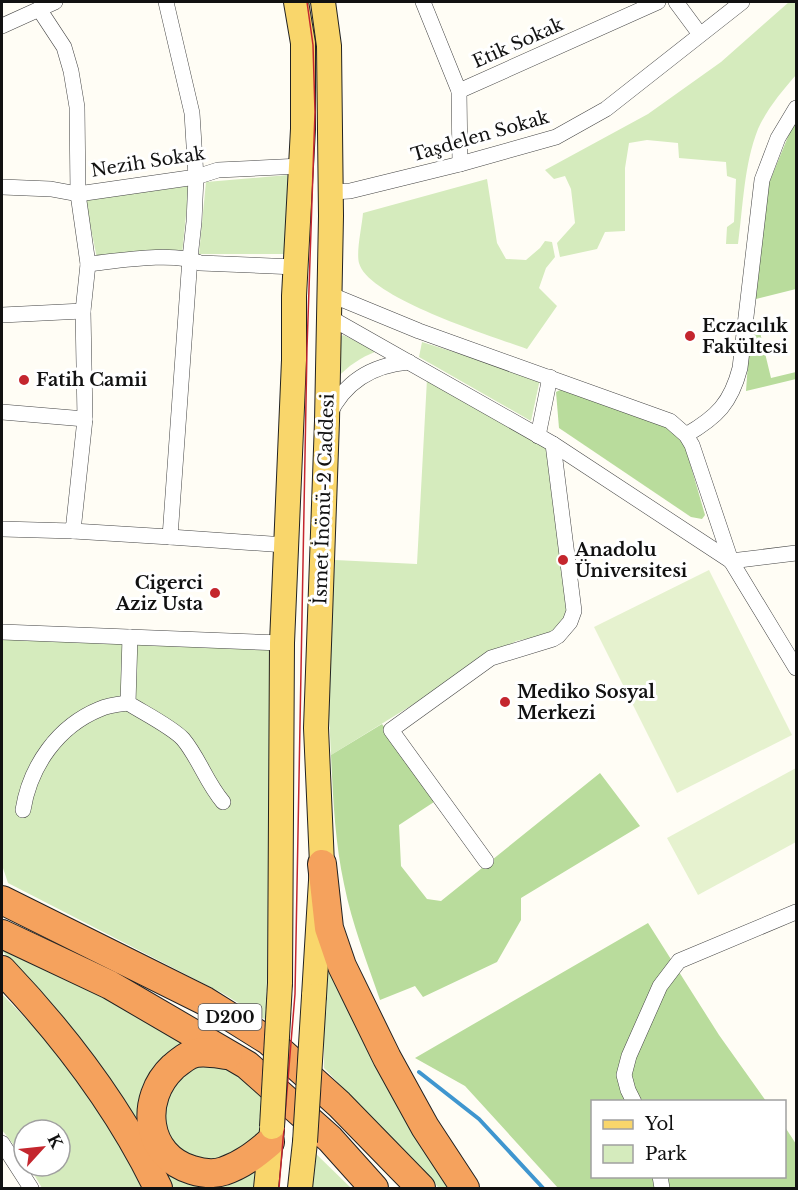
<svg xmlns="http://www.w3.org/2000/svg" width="798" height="1190" viewBox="0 0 798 1190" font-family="'Libre Baskerville',serif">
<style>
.green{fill:#d5ebbd}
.forest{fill:#b9dc9c}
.pitch{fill:#e6f2cf}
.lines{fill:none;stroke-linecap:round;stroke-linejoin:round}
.stream{stroke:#3f96cf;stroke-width:4}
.street-casing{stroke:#444;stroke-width:16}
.primary-casing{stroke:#222;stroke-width:26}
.highway-casing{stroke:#222;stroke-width:30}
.street{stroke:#fff;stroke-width:15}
.primary{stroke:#f9d66b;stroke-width:24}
.highway{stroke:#f5a25d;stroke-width:28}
.tram{stroke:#c4262e;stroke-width:1.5}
.primary-bridge-casing{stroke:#222;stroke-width:26;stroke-linecap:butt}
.primary-bridge{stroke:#f9d66b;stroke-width:24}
.poi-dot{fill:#c4262e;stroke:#fff;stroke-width:2}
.labels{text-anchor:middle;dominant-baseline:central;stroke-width:6;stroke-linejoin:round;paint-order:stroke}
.shield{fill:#fff;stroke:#585858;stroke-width:1.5}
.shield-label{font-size:16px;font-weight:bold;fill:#111}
.street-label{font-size:18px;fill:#111;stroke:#fff}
.poi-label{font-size:18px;font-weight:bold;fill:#111;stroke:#fff;text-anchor:start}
</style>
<rect width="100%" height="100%" fill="#fffdf5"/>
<g class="green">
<path d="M789,2h7v73c-14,16 -29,34 -38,54 -14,35 -15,78 -20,115h-12l1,-17 7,-5 2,-43 -9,-3 -1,-14 -47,-4 -1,-15 -31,-3 -18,3 -4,25v63l-20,1 -8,17 -37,8 -3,-14 18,-20 -4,-34 -6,-13 -11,3 -9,-9 103,-56 73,-52z"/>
<path d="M288,175l-3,79h-86l7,-72z"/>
<path d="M487,179l10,64 9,16 20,1 14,-12 5,-7 7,1 3,15 -9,11 -7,20 18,18 -30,43c-33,-12 -159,-51 -168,-86 -3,-11 3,-37 4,-50z"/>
<path d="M189,186l-7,68 -84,9 -13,-63z"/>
<path d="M343,335l34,16c-17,7 -28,14 -41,28l3,-41z"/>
<path d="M422,342l118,37 -9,42 -112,-64z"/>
<path d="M427,379l121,68 21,160 -8,19 -11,8 -34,7 -185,114 -4,-79 8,-116 82,4z"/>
<path d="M2,637l272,12 -8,371 -44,-27 -214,-110 -6,-18z"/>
<path d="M324,940l130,248h-15l-115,-120z"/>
<path d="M2,944l193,100 -50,69 45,62 70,-17 -3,30h-93l-125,-199 -37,-38z"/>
<path d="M2,994l57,59 64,93 20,42h-101l-13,-22h31v-36h-36v28l-22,-28z"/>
<path d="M219,1059l45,33 -3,40 -10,11 -31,17h-22l-15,-6 -22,-27 13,-54z"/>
<path d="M312,1150l39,38h-41z"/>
</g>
<g class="forest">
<path d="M796,124v165l-44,11 17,-117 23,-56z"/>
<path d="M757,320l14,58 25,-6v7l-50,12 5,-70z"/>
<path d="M566,387l96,34 21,18 22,76 -3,4 -11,-2 -132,-89 -3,-36z"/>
<path d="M382,724l55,76 -38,25 2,41 26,33 14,2 159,-128 40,53 -119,72v22l-24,42 -74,35 -8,-11 -35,14c-13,-38 -28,-76 -36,-116 -9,-42 -11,-86 -13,-129z"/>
<path d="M648,923l71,112 47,66 -174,1v74h192l1,-49 11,17v44h-238l-93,-102 -50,-28z"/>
</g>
<g class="pitch">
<path d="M709,570l83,165 -115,58 -83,-166z"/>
<path d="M796,768v74l-98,53 -31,-57z"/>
</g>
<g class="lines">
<path class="stream" d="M419,1072l60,47 64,69"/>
<g class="street-casing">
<g id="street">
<path d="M423,2l36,89 1,73"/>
<path d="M676,2l23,31"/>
<path d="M2,26l53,-24"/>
<path d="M459,91l199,-89"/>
<path d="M2,187l49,2 27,5 118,-17 22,-7 83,-4"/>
<path d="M331,192l19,-1 110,-27 96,-27 50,-28 136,-107"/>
<path d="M88,264c29,-3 87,-13 112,-1l96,4"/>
<path d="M329,294l90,37 251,90 16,14 6,10 39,116 65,107"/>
<path d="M2,315l81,-4"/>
<path d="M329,317l224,127 178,117"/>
<path d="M2,412l83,7"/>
<path d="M329,415c16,-34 44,-50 80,-53"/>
<path d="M686,435c31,-18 45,-32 54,-67l22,-188 16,-42 18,-30"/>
<path d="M538,436l12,-59"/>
<path d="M2,529l71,2 12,-112 -2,-108 5,-47 -10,-70 -1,-87 -6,-36 -7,-24 -25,-38"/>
<path d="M73,531l97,6 20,-279 4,-36 2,-45 -4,-64 -26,-111"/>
<path d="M170,537l115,8"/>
<path d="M731,561l65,-8"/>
<path d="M2,632l280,11"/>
<path d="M130,637l-2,66c14,9 44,24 55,36 16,19 23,43 40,63"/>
<path d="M23,810c7,-44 35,-84 77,-101 8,-4 19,-5 28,-6"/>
<path d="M486,861l-95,-131 100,-72 62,-19 5,-3 12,-14 4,-11 -21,-167"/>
<path d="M634,1102l-6,-12 -4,-15 5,-19 31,-70 19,-25 117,-49"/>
<path d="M2,1143l29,45"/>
<path d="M660,1176l2,12"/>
</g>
</g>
<g class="primary-casing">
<g id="primary">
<path d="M280,983l2,-340 12,-283v-64l9,-167v-86l-7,-41"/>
<path d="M314,996l8,-132 -6,-136 11,-307 4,-205 -2,-170 -6,-44"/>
<path d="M266,1188l6,-58"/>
<path d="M300,1188l5,-46"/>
</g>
</g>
<g class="highway-casing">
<g id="highway">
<path d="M322,864l7,64 13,38 45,92 38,69 40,61"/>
<path d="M2,900l203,101 64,40 70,63 82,84"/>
<path d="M2,934l108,51 137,80 83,74 44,49"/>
<path d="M2,970c62,65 117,137 156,218"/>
<path d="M228,1055c-9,-1 -22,-4 -32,-2 -8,1 -17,9 -23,14 -34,32 -28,89 19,103 10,3 21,5 32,1 18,-6 32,-17 46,-29"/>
</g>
</g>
<use href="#street" class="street"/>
<use href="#primary" class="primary"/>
<use href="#highway" class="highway"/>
<path class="tram" d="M279,1188l16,-194 12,-646 8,-236 -2,-67 -6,-43"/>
<g class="primary-bridge-casing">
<g id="primary-bridge">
<path d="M272,1127l8,-144"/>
<path d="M305,1142l9,-146"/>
</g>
</g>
<use href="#primary-bridge" class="primary-bridge"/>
</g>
<g class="poi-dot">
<circle cx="690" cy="336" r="6"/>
<circle cx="24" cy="380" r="6"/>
<circle cx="563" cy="560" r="6"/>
<circle cx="215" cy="593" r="6"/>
<circle cx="505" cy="702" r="6"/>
</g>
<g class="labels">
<rect class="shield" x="198.5" y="1004" width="63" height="26" rx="4.5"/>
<g class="shield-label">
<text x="230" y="1017">D200</text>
</g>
<g class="street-label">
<text transform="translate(518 43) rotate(-24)">Etik Sokak</text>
<text transform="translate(480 136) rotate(-16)">Taşdelen Sokak</text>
<text transform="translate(148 162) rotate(-9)">Nezih Sokak</text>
<text transform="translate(324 499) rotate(-88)">İsmet İnönü-2 Caddesi</text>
</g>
<g class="poi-label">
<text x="702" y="326">Eczacılık<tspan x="702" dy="21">Fakültesi</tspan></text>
<text x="36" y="380">Fatih Camii</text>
<text x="575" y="550">Anadolu<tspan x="575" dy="21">Üniversitesi</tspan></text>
<text x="203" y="583" text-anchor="end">Cigerci<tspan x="203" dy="21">Aziz Usta</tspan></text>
<text x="517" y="692">Mediko Sosyal<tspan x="517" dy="21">Merkezi</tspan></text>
</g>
</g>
<rect width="798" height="1190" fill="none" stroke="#111111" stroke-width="6"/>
<rect x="591" y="1100" width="195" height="78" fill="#ffffff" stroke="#a0a0a0" stroke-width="1.5"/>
<rect x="603" y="1120" width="30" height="9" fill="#f9d66b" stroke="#a0a0a0" stroke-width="1.5"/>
<text x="645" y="1130" font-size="18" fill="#111111">Yol</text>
<rect x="603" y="1145" width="30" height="18" fill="#d5ebbd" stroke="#a0a0a0" stroke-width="1.5"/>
<text x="645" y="1160" font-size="18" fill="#111111">Park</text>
<g transform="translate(42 1148) rotate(63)"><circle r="28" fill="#ffffff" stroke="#a0a0a0" stroke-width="1.5"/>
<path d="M0-4.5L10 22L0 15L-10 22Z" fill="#c4262e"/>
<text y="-9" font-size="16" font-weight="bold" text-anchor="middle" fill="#111111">K</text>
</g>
</svg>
